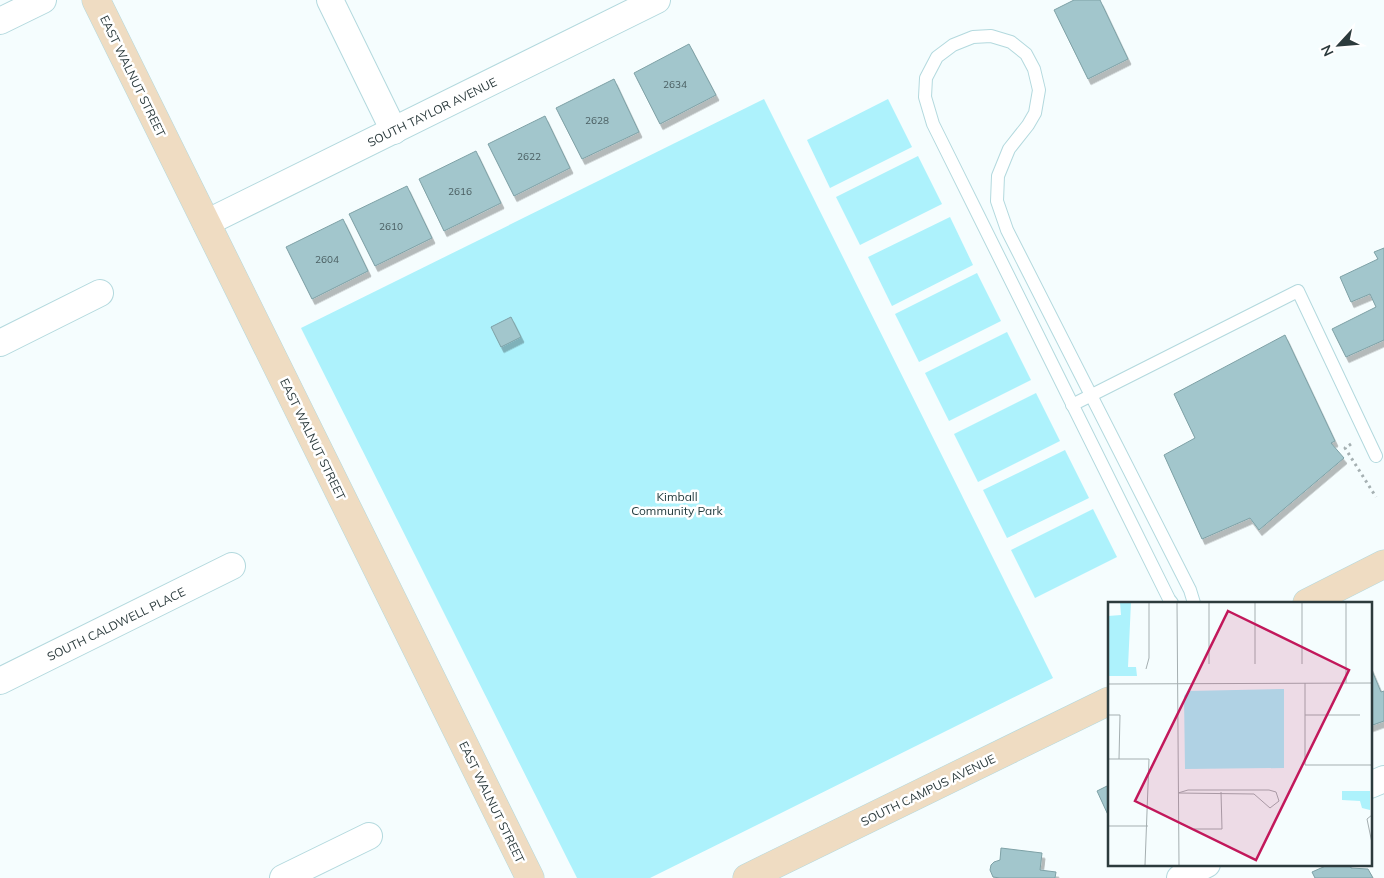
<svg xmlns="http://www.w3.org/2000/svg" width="1384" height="878" viewBox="0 0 1384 878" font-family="Mulish,sans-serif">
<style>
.green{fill:#adf2fc}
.building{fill:#a2c6cc;stroke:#7ea1a6;filter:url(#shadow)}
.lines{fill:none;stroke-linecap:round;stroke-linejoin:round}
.lane-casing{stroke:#b3d9de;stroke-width:14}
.street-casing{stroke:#b3d9de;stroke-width:28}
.secondary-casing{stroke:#b3d9de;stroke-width:29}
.path{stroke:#a5b0b2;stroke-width:3;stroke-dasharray:2.5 4;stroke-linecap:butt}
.lane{stroke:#fff;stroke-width:12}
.street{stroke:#fff;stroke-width:26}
.secondary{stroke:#efdcc2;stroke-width:28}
.labels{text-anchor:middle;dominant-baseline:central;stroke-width:5;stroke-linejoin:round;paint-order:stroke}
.number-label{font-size:10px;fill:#4a5e61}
.street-label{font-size:12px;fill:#2c3b3d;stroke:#fff}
.park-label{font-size:12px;fill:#1f383b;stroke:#fff}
.inset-road{fill:none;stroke:#a5afb1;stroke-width:1}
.view{fill:#c2185b;fill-opacity:0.15;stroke:#c2185b;stroke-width:2.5}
.inset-edge{fill:none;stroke:#2c3b3d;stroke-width:2.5}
</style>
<defs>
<filter id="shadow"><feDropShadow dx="3" dy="5.5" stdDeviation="0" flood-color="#0004"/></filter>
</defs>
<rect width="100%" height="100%" fill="#f5fdfe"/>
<g class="green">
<path d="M764,99l289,579 -403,200h-73l-276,-550z"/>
<path d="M888,99l24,48 -82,41 -23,-48z"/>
<path d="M918,156l24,48 -82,41 -24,-48z"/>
<path d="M950,217l23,48 -81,41 -24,-49z"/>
<path d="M977,273l24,48 -82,41 -24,-48z"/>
<path d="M1007,332l24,48 -82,41 -24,-48z"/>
<path d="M1036,393l24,48 -82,41 -24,-48z"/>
<path d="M1065,450l24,48 -82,40 -24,-48z"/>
<path d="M1093,509l24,48 -82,41 -24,-48z"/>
</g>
<g class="building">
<path d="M1074,0h26l28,59 -40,20 -34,-69z"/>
<path d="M689,44l27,51 -56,29 -26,-51z"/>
<path d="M614,79l25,53 -57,27 -26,-51z"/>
<path d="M545,116l25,52 -56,28 -26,-52z"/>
<path d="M476,151l25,52 -57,28 -25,-52z"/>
<path d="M407,186l25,52 -57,28 -26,-52z"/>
<path d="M343,219l25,52 -56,28 -26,-52z"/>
<path d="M1384,248v92l-38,17 -14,-28 44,-22 -6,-13 -19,8 -11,-25 38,-18 -4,-7z"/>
<path d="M511,317l10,20 -20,10 -10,-20z"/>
<path d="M1285,335l50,106 -4,2 13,15 -85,72 -9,-12 -48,21 -38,-84 31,-17 -21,-44z"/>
<path d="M1370,666l11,26 3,-1v30l-14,5z"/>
<path d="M1109,785v32l-12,-26z"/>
<path d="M1001,848l41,5 -2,17 16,2 -1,6h-55l-7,-1 -3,-7 1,-5 3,-3 6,-2z"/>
<path d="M1330,864h20l1,4 17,1 5,9h-58l-3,-6z"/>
</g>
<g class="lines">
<g class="lane-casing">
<g id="lane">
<path d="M1072,405l226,-114 78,165"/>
<path d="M1172,603l-3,-4 -236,-475 -8,-27 1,-19 11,-21 16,-12 20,-8 18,-1 20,6 15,12 8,15 5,21 -4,23 -7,12 -19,24 -11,27 -1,25 10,29 183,360 4,13"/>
</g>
</g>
<g class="street-casing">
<g id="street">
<path d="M330,0l64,131"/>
<path d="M0,21l43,-21"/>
<path d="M206,223l451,-223"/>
<path d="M0,343l100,-50"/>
<path d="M0,681l232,-115"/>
<path d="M1370,785l14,-6"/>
<path d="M283,878l86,-42"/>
<path d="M1180,878l27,-14"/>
</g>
</g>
<g class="secondary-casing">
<g id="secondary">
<path d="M96,0l434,878"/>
<path d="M1307,603l77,-39"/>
<path d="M747,878l362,-177"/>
</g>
</g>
<path class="path" d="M1351,444l-6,4 31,49"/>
<use href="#lane" class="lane"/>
<use href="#street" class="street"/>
<use href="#secondary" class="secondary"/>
</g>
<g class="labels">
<g class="number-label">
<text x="675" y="84">2634</text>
<text x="597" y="120">2628</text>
<text x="529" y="156">2622</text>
<text x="460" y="191">2616</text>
<text x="391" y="226">2610</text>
<text x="327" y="259">2604</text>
</g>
<g class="street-label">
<text transform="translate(133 76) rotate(64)">EAST WALNUT STREET</text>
<text transform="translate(432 112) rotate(-26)">SOUTH TAYLOR AVENUE</text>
<text transform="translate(313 439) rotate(64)">EAST WALNUT STREET</text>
<text transform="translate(116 624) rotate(-26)">SOUTH CALDWELL PLACE</text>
<text transform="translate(928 790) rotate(-26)">SOUTH CAMPUS AVENUE</text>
<text transform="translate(492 802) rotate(64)">EAST WALNUT STREET</text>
</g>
<g class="park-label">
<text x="677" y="496">Kimball<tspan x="677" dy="14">Community Park</tspan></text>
</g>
</g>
<g transform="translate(1108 602)">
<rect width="264" height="264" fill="#f5fdfe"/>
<path d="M12,0h11l-3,65h8l1,9h-29v-60l13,-1zM176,87v79l-99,1 -1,-73 4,-5zM234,189h28v19l-8,-2 -2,-7 -18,-1z" fill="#adf2fc"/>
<path class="inset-road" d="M69,0l2,263M101,0v62M147,0v62M194,0v62M238,0v81M38,67l3,-11v-56M197,81v82h67M0,82l264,-1M0,113h12l-1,44M197,113h55M0,157h41l-4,106M80,188h81l7,2 3,9 -9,7 -16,-14 -76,-1zM264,213l-5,4 5,24M0,224h40M86,227h28l-1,-37"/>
<path class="view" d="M120,9l121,59 -93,190 -121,-59z"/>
<rect width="264" height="264" class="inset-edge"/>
</g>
<g transform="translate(1339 45) rotate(244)" stroke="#ffffff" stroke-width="4" paint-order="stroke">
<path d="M0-4L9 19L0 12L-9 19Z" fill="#2c3b3d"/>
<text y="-8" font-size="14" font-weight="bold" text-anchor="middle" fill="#2c3b3d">N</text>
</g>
</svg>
